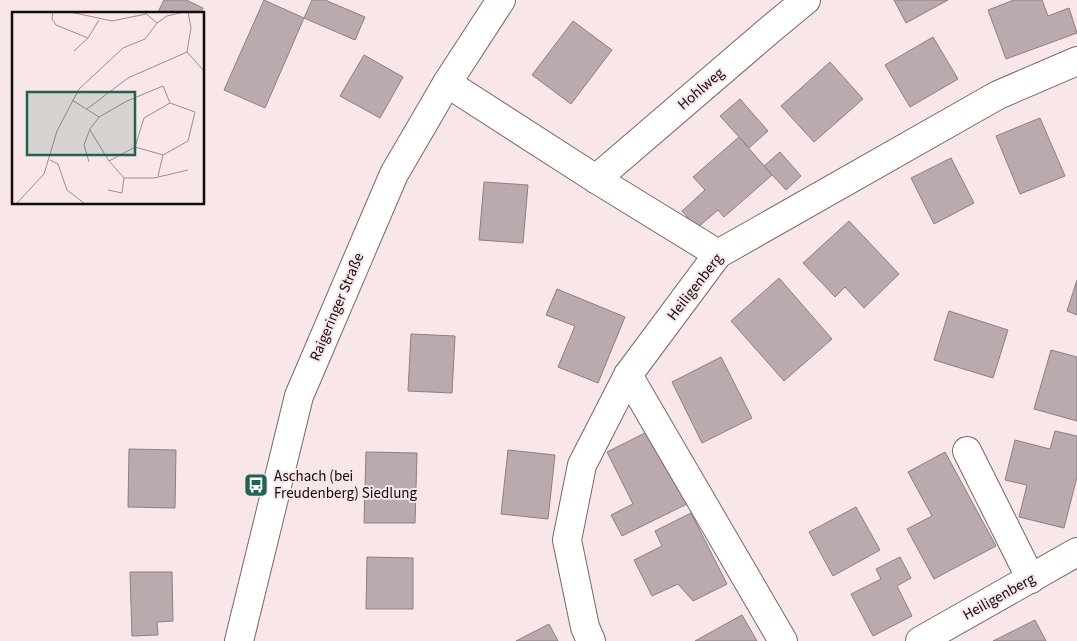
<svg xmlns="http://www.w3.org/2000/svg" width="1077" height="641" viewBox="0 0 1077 641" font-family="'Source Sans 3',sans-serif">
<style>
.building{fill:#bbaaad;stroke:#8e7e80}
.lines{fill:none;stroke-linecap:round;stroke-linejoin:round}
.minor-casing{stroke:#78686a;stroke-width:30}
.minor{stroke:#fff;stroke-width:28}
.labels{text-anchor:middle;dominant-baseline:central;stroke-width:4;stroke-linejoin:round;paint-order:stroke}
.street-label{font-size:15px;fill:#110b0c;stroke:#f8e6e8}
.poi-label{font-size:15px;fill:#110b0c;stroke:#f8e6e8;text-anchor:start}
.inset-road{fill:none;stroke:#9c8e90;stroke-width:1}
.view{fill:#206353;fill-opacity:0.15;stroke:#206353;stroke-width:2.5}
.inset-edge{fill:none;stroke:#110b0c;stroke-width:2.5}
</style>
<rect width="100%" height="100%" fill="#f8e6e8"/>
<g class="building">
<path d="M164,0h22l17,8 -3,6h-43z"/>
<path d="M264,0l40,18 -39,90 -41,-18z"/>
<path d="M312,0h13l40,17 -10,23 -51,-22z"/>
<path d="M894,0h54l-42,23z"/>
<path d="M1014,0h28l6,16 21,-8 8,25 -71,26 -18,-49z"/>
<path d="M573,21l39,29 -41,54 -39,-29z"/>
<path d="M933,37l25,42 -48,28 -25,-42z"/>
<path d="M364,55l39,22 -23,41 -40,-22z"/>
<path d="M830,62l33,37 -49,43 -33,-36z"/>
<path d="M740,99l28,32 -19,17 -29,-32z"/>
<path d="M1040,118l25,58 -45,18 -24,-58z"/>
<path d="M739,137l33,38 -48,42 -6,-7 -21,18 -15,-17 23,-21 -12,-13z"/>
<path d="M780,152l21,24 -15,14 -22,-24z"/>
<path d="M951,158l23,45 -40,21 -23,-46z"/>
<path d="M484,182l44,3 -5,58 -44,-3z"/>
<path d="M849,221l50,53 -35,34 -19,-21 -10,10 -32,-34z"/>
<path d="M779,278l53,61 -48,42 -53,-60z"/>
<path d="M1077,280v35l-10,-4z"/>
<path d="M557,289l68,28 -27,66 -40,-16 17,-41 -29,-11z"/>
<path d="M949,311l59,19 -15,48 -59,-18z"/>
<path d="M411,334l44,2 -3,57 -44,-2z"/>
<path d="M1051,350l26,7v64l-43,-12z"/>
<path d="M721,357l31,61 -50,25 -30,-61z"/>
<path d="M651,430l36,74 -65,32 -11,-21 22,-11 -26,-52z"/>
<path d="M1055,431l22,5v41l-13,51 -45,-11 8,-32 -22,-5 10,-40 35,9z"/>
<path d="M129,449l47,1 -1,58 -47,-1z"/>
<path d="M508,450l47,5 -7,64 -47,-5z"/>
<path d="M366,452l51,1 -2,70h-51z"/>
<path d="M945,452l51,94 -62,33 -27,-50 25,-13 -24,-44z"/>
<path d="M856,507l24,43 -47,26 -24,-44z"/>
<path d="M691,513l36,71 -34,17 -15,-17 -26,12 -18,-36 28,-14 -7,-15z"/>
<path d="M367,557l46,1v51h-47z"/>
<path d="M900,557l11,21 -14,8 15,30 -39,20 -22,-42 30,-15 -5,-10z"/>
<path d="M130,572h42l1,49 -16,1 1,13 -26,1z"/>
<path d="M742,615l15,26h-62z"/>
<path d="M1035,620l11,21h-53z"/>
<path d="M549,624l9,17h-42z"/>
</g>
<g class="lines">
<g class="minor-casing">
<g id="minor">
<path d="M447,83l149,96 122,75"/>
<path d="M596,179l176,-151 34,-28"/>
<path d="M628,375l155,266"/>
<path d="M967,451l64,128"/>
<path d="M239,641l60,-245 95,-222 53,-91 54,-83"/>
<path d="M591,641l-6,-14 -18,-87 15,-75 46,-90 90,-121 280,-159 79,-34"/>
<path d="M920,641l157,-89"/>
</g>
</g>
<use href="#minor" class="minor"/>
</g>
<defs>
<g id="bus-square" transform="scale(1.25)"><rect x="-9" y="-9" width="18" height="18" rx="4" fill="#206353" stroke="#f8e6e8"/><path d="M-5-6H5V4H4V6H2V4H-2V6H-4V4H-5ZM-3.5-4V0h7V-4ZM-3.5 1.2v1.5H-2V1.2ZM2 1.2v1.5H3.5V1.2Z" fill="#fff"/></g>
</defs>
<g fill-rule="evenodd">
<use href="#bus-square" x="256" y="485"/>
</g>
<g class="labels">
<g class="street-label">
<text transform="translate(701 89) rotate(-41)">Hohlweg</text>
<text transform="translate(695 287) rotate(-52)">Heiligenberg</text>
<text transform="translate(337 307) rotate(-67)">Raigeringer Straße</text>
<text transform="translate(999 597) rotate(-29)">Heiligenberg</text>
</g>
<g class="poi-label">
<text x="274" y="476">Aschach (bei<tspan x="274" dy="17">Freudenberg) Siedlung</tspan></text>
</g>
</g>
<g transform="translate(12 12)">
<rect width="192" height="192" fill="#f8e6e8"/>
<path class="inset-road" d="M41,0l-1,7 4,6 32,13M58,0l42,9 34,-7M132,0l13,11M176,0l3,16 -4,24 18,20M145,11l10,-7 17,-4M62,39l14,-13 11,-18M60,88l27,17M75,97l41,-31 59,-26M78,118l19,31 26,-14 9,-29 26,-15M123,135l28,8 25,-14 7,-29M38,148l8,4 9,26 18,14M97,149l15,17h30l34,-8M77,150l-5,-17 6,-16 9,-12 28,-16 36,-15 7,17 25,9M146,164l5,-21M96,178l14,3 2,-15M4,192l28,-30 13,-43 22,-42 44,-41 22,-9 12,-16"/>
<path class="view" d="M15,80h108v63h-108z"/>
<rect width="192" height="192" class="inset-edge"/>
</g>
</svg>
